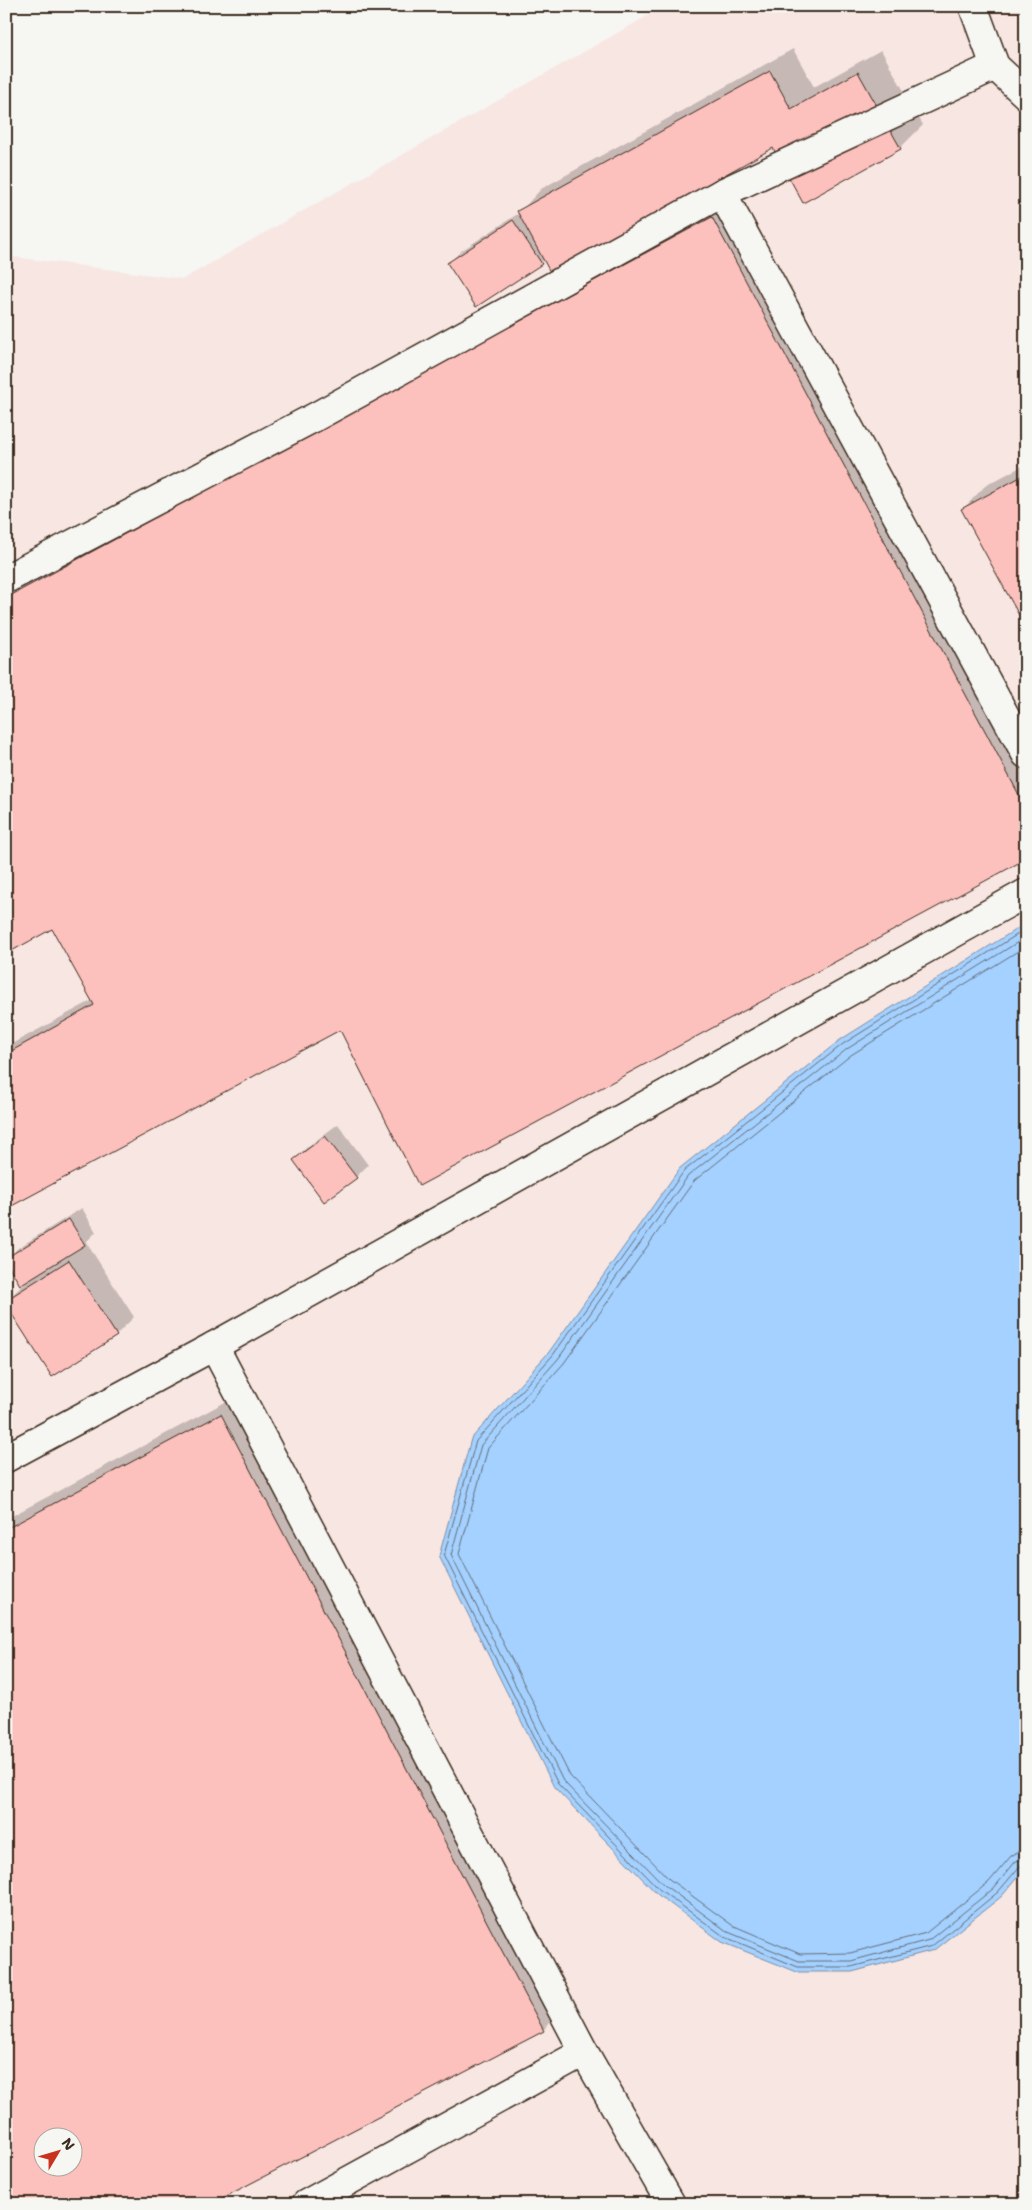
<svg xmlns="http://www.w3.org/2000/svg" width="1032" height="2210" viewBox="0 0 1032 2210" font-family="'Shantell Sans',sans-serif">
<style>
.built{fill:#f8e6e2;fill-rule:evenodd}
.water{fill:#a4d1ff;stroke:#7a8ea5}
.shadow{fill:#0003;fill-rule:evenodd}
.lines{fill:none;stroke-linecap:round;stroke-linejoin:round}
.shore{stroke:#656d78;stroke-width:1}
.building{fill:#fdc1bd;stroke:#3b2a1e;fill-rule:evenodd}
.minor-casing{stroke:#3b2a1e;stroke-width:31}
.minor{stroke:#f6f6f2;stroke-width:28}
</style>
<rect width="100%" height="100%" fill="#f6f6f2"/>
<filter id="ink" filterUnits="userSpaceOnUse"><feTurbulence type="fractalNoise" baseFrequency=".02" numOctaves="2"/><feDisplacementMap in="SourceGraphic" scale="10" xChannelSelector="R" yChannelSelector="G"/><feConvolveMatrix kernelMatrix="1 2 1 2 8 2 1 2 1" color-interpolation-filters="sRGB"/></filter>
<g filter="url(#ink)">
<path class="built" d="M665,6h361v2198h-1020v-1948l177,23zM42,2138h30v30h-30z"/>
<path class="water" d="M1026,923v944l-24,29 -68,54 -82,22h-55l-75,-30 -65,-48 -103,-107 -115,-231 32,-117 78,-87 131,-184 160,-128z"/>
<g class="shadow">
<path d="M793,49l21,38 67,-37 42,75 -23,23 -97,53 -30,-54 -228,112 -68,46 -28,-42 12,-12 58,-38 22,-24z"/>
<path d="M730,200l296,557v101l-685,171 -335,179v-161l87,-47 -41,-72 -46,25v-362z"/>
<path d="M1026,464v162l-63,-117 22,-23z"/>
<path d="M338,1124l30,41 -12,12 -62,-17 12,-12z"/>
<path d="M82,1208l14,24 -10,10 48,75 -18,18 -64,40 -46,-74 20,-19 -20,-22 12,-12z"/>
<path d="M244,1392l322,616 -23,22 -537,174v-685zM42,2138h30v30h-30z"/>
</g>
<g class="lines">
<g class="shore">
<path d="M1026,929l-183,115 -159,127 -131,184 -77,86 -32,114 114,229 102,106 65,47 73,30h53l81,-21 66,-54 22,-26 6,-1"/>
<path d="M1026,937l-179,112 -159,127 -130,183 -77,86 -30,110 112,226 101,104 64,47 71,29h52l78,-21 65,-52 22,-27 10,-3"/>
<path d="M1026,946l-175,109 -157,126 -130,182 -76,85 -29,106 111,222 99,103 63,46 68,29 50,-1 76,-20 63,-51 22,-26 7,-4 8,-1"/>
</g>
</g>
<g class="building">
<path d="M770,71l21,38 67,-37 43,77 -98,54 -30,-55 -223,124 -33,-61z"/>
<path d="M712,217l314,591v51l-607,327 -79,-156 -334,179v-155l88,-49 -42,-76 -46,25v-356z"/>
<path d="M513,220l29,44 -66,43 -29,-44z"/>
<path d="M1026,474v154l-65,-119z"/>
<path d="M325,1136l32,42 -33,24 -31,-42z"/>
<path d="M69,1219l16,26 -65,40 -14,-23v-4z"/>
<path d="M69,1260l48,76 -65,41 -46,-72v-5z"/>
<path d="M221,1414l323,617 -333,173h-205v-675zM42,2138h30v30h-30z"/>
</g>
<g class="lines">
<g class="minor-casing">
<g id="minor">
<path d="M973,6l22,60 31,29"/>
<path d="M995,66l-273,127 304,561"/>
<path d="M6,579l311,-163 405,-223"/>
<path d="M214,1346l370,706 -278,152"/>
<path d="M6,1458l208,-112 812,-453"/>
<path d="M584,2052l87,152"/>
</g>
</g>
<use href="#minor" class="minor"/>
</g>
</g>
<rect width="1032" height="2210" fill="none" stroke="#f6f6f2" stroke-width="25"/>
<rect x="12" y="12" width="1007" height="2185" fill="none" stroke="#3b2a1e" stroke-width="2" filter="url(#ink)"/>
<g transform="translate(58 2152) rotate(52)"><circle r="24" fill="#f6f6f2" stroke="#aba49d"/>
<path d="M0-4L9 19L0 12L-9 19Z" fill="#c8321e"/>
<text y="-8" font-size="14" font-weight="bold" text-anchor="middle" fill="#3b2a1e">N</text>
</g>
</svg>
